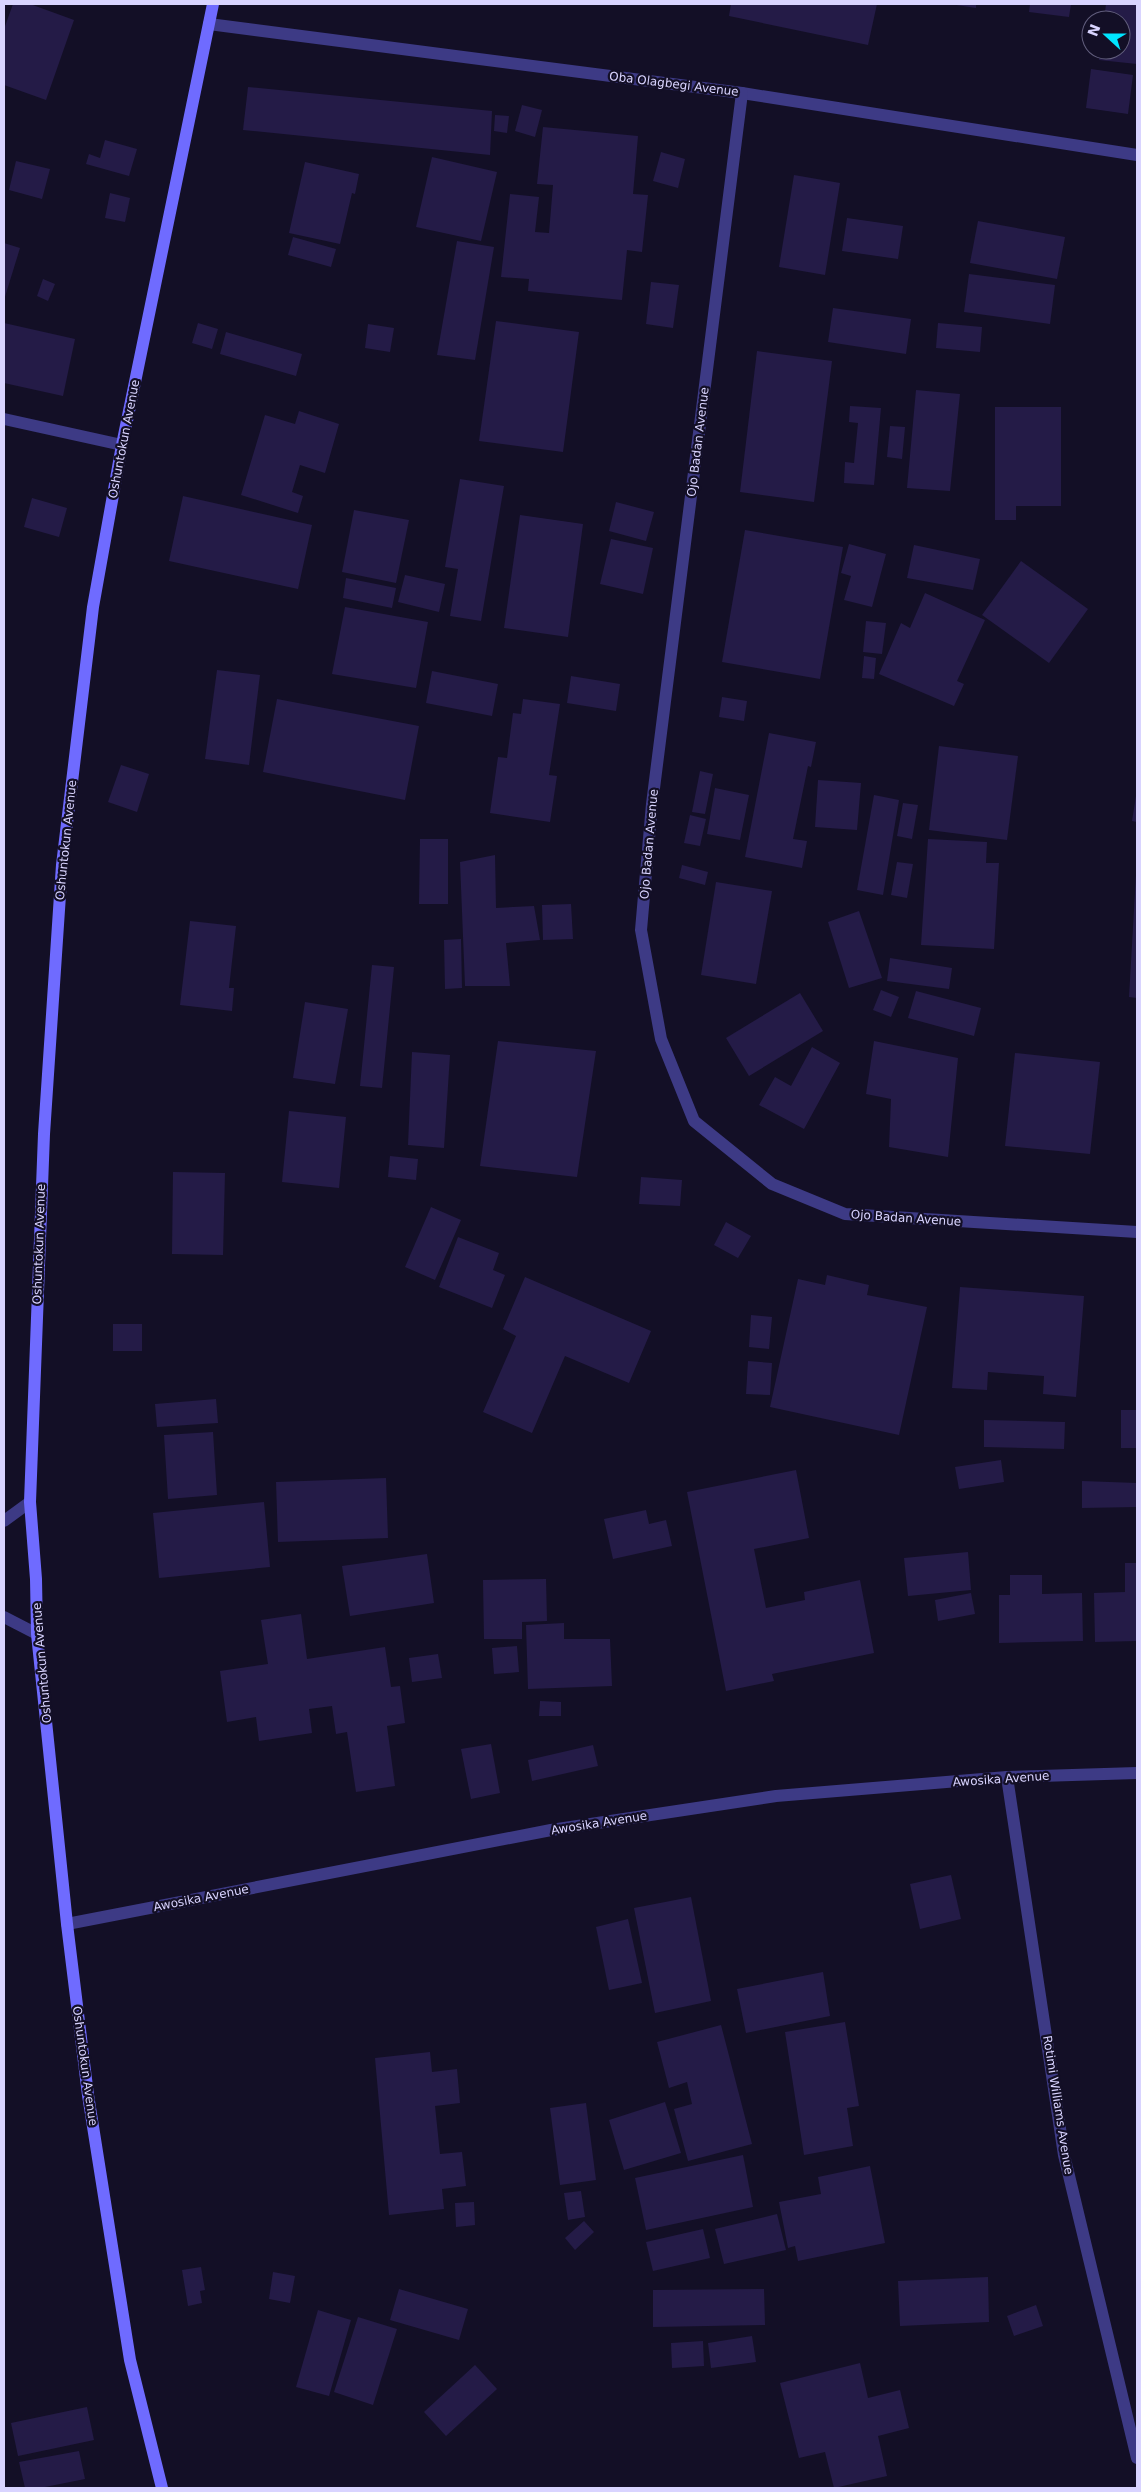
<svg xmlns="http://www.w3.org/2000/svg" width="1141" height="2492" viewBox="0 0 1141 2492" font-family="'DejaVu Sans',sans-serif">
<style>
.building{fill:#241b47}
.lines{fill:none;stroke-linecap:round;stroke-linejoin:round}
.minor{stroke:#3d3a85;stroke-width:12}
.tertiary{stroke:#3d3a85;stroke-width:12}
.secondary{stroke:#6f6bff;stroke-width:12}
.labels{text-anchor:middle;dominant-baseline:central;stroke-width:4.5;stroke-linejoin:round;paint-order:stroke}
.street-label{font-size:12px;fill:#d9d4ff;stroke:#130f26}
</style>
<rect width="100%" height="100%" fill="#130f26"/>
<g class="building">
<path d="M13,4h17l44,16 -28,80 -42,-15v-56z"/>
<path d="M731,4h146l-9,41 -139,-29z"/>
<path d="M950,4h26v4z"/>
<path d="M1030,4h41l-2,13 -40,-5z"/>
<path d="M1106,4h31v60l-38,-4 1,-10h21v-30h-17z"/>
<path d="M1091,69l42,6 -5,39 -42,-6z"/>
<path d="M248,87l244,24 -2,44 -247,-25z"/>
<path d="M522,105l20,5 -7,27 -20,-6z"/>
<path d="M495,115l14,1 -2,17 -13,-2z"/>
<path d="M543,127l95,9 -5,58 15,1 -6,57 -15,-2 -5,50 -94,-9 1,-12 -28,-2 9,-83 29,3 -4,35 14,1 4,-48 -16,-1z"/>
<path d="M105,140l32,9 -8,27 -43,-12 3,-10 11,4z"/>
<path d="M661,152l24,7 -7,29 -25,-7z"/>
<path d="M432,157l65,15 -16,69 -65,-14z"/>
<path d="M16,161l34,8 -8,30 -33,-9z"/>
<path d="M305,162l54,12 -4,20 -3,-1 -12,51 -51,-11z"/>
<path d="M794,175l46,8 -15,92 -46,-8z"/>
<path d="M110,193l20,5 -5,24 -20,-4z"/>
<path d="M847,218l56,8 -5,33 -56,-8z"/>
<path d="M978,221l87,16 -8,42 -87,-16z"/>
<path d="M293,237l43,12 -5,18 -43,-12z"/>
<path d="M457,241l37,6 -19,113 -38,-5z"/>
<path d="M4,243l16,5 -16,52z"/>
<path d="M969,274l86,11 -5,39 -86,-12z"/>
<path d="M43,279l12,5 -7,17 -11,-5z"/>
<path d="M651,282l28,3 -6,43 -27,-4z"/>
<path d="M833,308l78,11 -5,35 -78,-12z"/>
<path d="M496,321l83,11 -16,120 -84,-11z"/>
<path d="M4,323l71,16 -12,57 -59,-13z"/>
<path d="M198,323l20,6 -6,20 -20,-6z"/>
<path d="M938,323l44,4 -2,25 -44,-4z"/>
<path d="M368,324l26,4 -4,24 -25,-4z"/>
<path d="M226,332l76,22 -6,22 -76,-22z"/>
<path d="M757,351l75,10 -18,141 -74,-10z"/>
<path d="M916,390l44,4 -10,97 -43,-3z"/>
<path d="M850,406l31,2 -7,77 -30,-2 1,-21 9,1 4,-40 -9,-1z"/>
<path d="M995,407h66v99h-45v14h-21z"/>
<path d="M299,411l40,13 -14,49 -25,-8 -8,27 11,4 -5,17 -57,-18 24,-80 30,9z"/>
<path d="M890,426l15,1 -3,32 -15,-2z"/>
<path d="M460,479l44,7 -23,135 -31,-5 8,-47 -13,-2z"/>
<path d="M183,496l129,29 -14,64 -129,-28z"/>
<path d="M32,498l35,10 -8,29 -35,-10z"/>
<path d="M616,502l38,10 -8,29 -37,-10z"/>
<path d="M354,510l55,10 -13,63 -54,-11z"/>
<path d="M520,515l63,9 -15,113 -64,-9z"/>
<path d="M745,530l98,17 -23,132 -98,-17z"/>
<path d="M611,539l42,9 -10,46 -43,-10z"/>
<path d="M849,544l37,10 -14,53 -28,-7 7,-24 -10,-3z"/>
<path d="M914,545l66,14 -7,31 -66,-12z"/>
<path d="M1021,561l67,48 -39,54 -67,-48z"/>
<path d="M405,575l40,9 -6,28 -41,-10z"/>
<path d="M346,578l50,10 -4,20 -49,-10z"/>
<path d="M925,593l60,27 -28,61 7,3 -10,22 -75,-32 22,-51 9,5z"/>
<path d="M345,607l83,15 -12,66 -84,-14z"/>
<path d="M866,621l20,2 -4,31 -19,-2z"/>
<path d="M864,656l12,2 -2,21 -12,-1z"/>
<path d="M217,670l43,5 -11,90 -44,-6z"/>
<path d="M432,671l66,13 -6,32 -66,-13z"/>
<path d="M571,676l49,8 -4,27 -49,-8z"/>
<path d="M722,697l25,4 -3,20 -25,-4z"/>
<path d="M277,699l142,27 -14,74 -142,-28z"/>
<path d="M523,699l37,5 -11,71 8,1 -7,46 -60,-9 8,-56 9,1 6,-45 8,1z"/>
<path d="M769,733l47,9 -5,25 -3,-1 -15,73 14,2 -5,27 -57,-11z"/>
<path d="M939,746l79,10 -11,84 -78,-10z"/>
<path d="M121,765l28,9 -12,38 -29,-10z"/>
<path d="M700,771l13,3 -8,40 -13,-2z"/>
<path d="M818,780l43,3 -4,47 -42,-3z"/>
<path d="M715,788l34,7 -9,45 -33,-6z"/>
<path d="M874,795l25,5 -16,95 -26,-5z"/>
<path d="M1136,796l1,1v25l-5,-1z"/>
<path d="M903,803l15,2 -6,34 -15,-3z"/>
<path d="M690,815l16,4 -6,27 -16,-3z"/>
<path d="M420,839h28v65h-29z"/>
<path d="M928,839l59,3 -1,21h13l-5,86 -73,-4z"/>
<path d="M495,855l1,53 38,-2 6,34 -34,3 4,43h-45l-5,-124z"/>
<path d="M897,862l16,2 -6,34 -16,-3z"/>
<path d="M682,865l26,7 -3,13 -26,-7z"/>
<path d="M1136,875h1v123l-8,-1z"/>
<path d="M716,882l56,9 -16,93 -55,-9z"/>
<path d="M571,904l2,35 -30,1 -1,-35z"/>
<path d="M859,911l23,67 -33,10 -21,-66z"/>
<path d="M190,921l46,5 -7,62h5l-2,23 -52,-6z"/>
<path d="M461,939l1,49 -17,1 -1,-49z"/>
<path d="M890,958l62,10 -3,21 -62,-8z"/>
<path d="M372,965l22,2 -12,121 -22,-2z"/>
<path d="M881,990l18,7 -8,20 -18,-7z"/>
<path d="M916,991l65,17 -7,28 -66,-18z"/>
<path d="M800,993l23,38 -74,45 -23,-38z"/>
<path d="M305,1002l43,7 -13,75 -42,-6z"/>
<path d="M498,1041l98,10 -19,126 -97,-11z"/>
<path d="M874,1041l84,17 -10,99 -59,-10 2,-48 -25,-5z"/>
<path d="M812,1047l28,16 -36,66 -45,-24 16,-28 16,9z"/>
<path d="M412,1052l38,3 -6,93 -36,-3z"/>
<path d="M1015,1053l85,9 -10,92 -85,-8z"/>
<path d="M289,1111l57,6 -7,71 -57,-6z"/>
<path d="M390,1156l28,3 -2,21 -28,-3z"/>
<path d="M173,1172l52,1 -2,82 -51,-1z"/>
<path d="M641,1177l41,3 -2,26 -41,-2z"/>
<path d="M431,1207l30,13 -26,60 -30,-13z"/>
<path d="M726,1222l25,14 -13,22 -24,-13z"/>
<path d="M458,1237l41,16 -6,17 12,5 -13,33 -53,-21z"/>
<path d="M827,1275l42,10 -2,10 60,12 -28,128 -129,-28 28,-128 27,6z"/>
<path d="M525,1277l126,54 -22,52 -64,-27 -33,77 -49,-21 33,-76 -13,-7z"/>
<path d="M960,1287l124,9 -8,101 -33,-3 1,-18 -56,-4 -1,18 -35,-2z"/>
<path d="M751,1315l21,2 -3,32 -20,-2z"/>
<rect x="113" y="1324" width="29" height="27"/>
<path d="M748,1361l24,2 -2,32 -24,-1z"/>
<path d="M216,1399l2,24 -61,4 -2,-23z"/>
<rect x="1121" y="1410" width="16" height="38"/>
<path d="M984,1420l81,2 -1,27 -80,-2z"/>
<path d="M213,1432l4,63 -49,4 -4,-64z"/>
<path d="M1001,1460l3,22 -45,7 -4,-22z"/>
<path d="M796,1470l13,68 -55,11 12,59 39,-8 -1,-8 56,-12 14,73 -102,21 2,7 -48,10 -39,-199z"/>
<path d="M386,1478l2,60 -110,4 -2,-60z"/>
<path d="M1082,1481l55,2v24l-55,1z"/>
<path d="M264,1502l6,65 -111,11 -6,-65z"/>
<path d="M646,1510l3,14 17,-4 6,26 -59,13 -9,-40z"/>
<path d="M968,1552l3,38 -63,6 -4,-38z"/>
<path d="M427,1554l7,49 -84,13 -8,-50z"/>
<path d="M1125,1563h12v78l-42,1 -1,-49 31,-1z"/>
<path d="M1010,1575h32v19l40,-1 1,48 -84,2v-48h11z"/>
<path d="M546,1579l1,42 -25,1v17h-38l-1,-59z"/>
<path d="M971,1593l4,21 -37,7 -3,-21z"/>
<path d="M301,1614l6,45 78,-12 6,40 9,-1 5,37 -18,3 8,60 -39,6 -9,-60 -11,2 -4,-28 -23,3 3,24 -53,8 -3,-24 -29,5 -7,-51 48,-7 -7,-44z"/>
<path d="M564,1623v16h46l2,47 -84,3 -2,-64z"/>
<path d="M517,1646l2,26 -25,2 -2,-26z"/>
<path d="M438,1654l4,24 -30,4 -3,-24z"/>
<path d="M540,1701l21,1v14h-22z"/>
<path d="M491,1744l9,49 -29,6 -10,-50z"/>
<path d="M593,1745l5,21 -66,15 -4,-21z"/>
<path d="M951,1875l10,44 -41,10 -10,-45z"/>
<path d="M691,1897l20,104 -56,12 -21,-105z"/>
<path d="M628,1919l14,64 -33,7 -13,-63z"/>
<path d="M823,1972l7,44 -84,17 -9,-44z"/>
<path d="M845,2022l14,84 -12,2 6,38 -49,9 -19,-123z"/>
<path d="M721,2025l31,119 -64,17 -14,-52 18,-5 -5,-22 -18,6 -12,-46z"/>
<path d="M430,2052l2,20 25,-3 3,34 -25,3 5,48 22,-2 4,34 -24,3 2,20 -55,6 -14,-157z"/>
<path d="M665,2102l16,51 -57,17 -15,-50z"/>
<path d="M586,2103l10,77 -36,5 -10,-77z"/>
<path d="M743,2155l10,52 -107,23 -11,-52z"/>
<path d="M870,2166l15,77 -87,18 -3,-15 -7,2 -9,-46 42,-8 -3,-17z"/>
<path d="M581,2191l4,26 -17,3 -4,-27z"/>
<path d="M474,2202l1,23 -19,2 -1,-24z"/>
<path d="M777,2214l9,36 -62,14 -9,-35z"/>
<path d="M584,2221l10,11 -19,18 -10,-12z"/>
<path d="M703,2229l7,29 -57,13 -7,-29z"/>
<path d="M201,2267l4,23 -5,1 2,12 -14,3 -6,-36z"/>
<path d="M273,2272l22,4 -5,27 -21,-4z"/>
<path d="M988,2277l1,45 -89,4 -2,-45z"/>
<path d="M399,2289l69,20 -9,31 -69,-20z"/>
<path d="M764,2289l1,36 -112,2v-37z"/>
<path d="M1036,2305l7,21 -29,10 -7,-20z"/>
<path d="M318,2310l33,10 -22,76 -33,-9z"/>
<path d="M358,2317l39,12 -24,76 -39,-13z"/>
<path d="M752,2336l4,26 -45,6 -3,-25z"/>
<path d="M703,2341l1,25 -32,2 -1,-25z"/>
<path d="M860,2363l8,35 32,-8 9,38 -31,8 9,40 -53,12 -9,-36 -26,6 -19,-75z"/>
<path d="M475,2365l22,24 -51,47 -22,-24z"/>
<path d="M87,2407l7,33 -76,16 -7,-33z"/>
<path d="M79,2451l6,28 -45,9h-15l-6,-26z"/>
</g>
<g class="lines">
<g class="minor">
<path d="M209,24l533,69 395,62"/>
<path d="M742,93l-90,711 -11,126 20,109 33,82 78,63 73,30 292,18"/>
<path d="M4,419l118,26"/>
<path d="M4,1521l26,-19"/>
<path d="M4,1617l33,17"/>
<path d="M1007,1777l57,378 73,303"/>
</g>
<path class="tertiary" d="M67,1924l484,-94 225,-34 231,-19 130,-4"/>
<path class="secondary" d="M162,2488l-32,-128 -42,-265 -21,-171 -30,-290 -1,-55 -6,-77 14,-368 18,-269 31,-258 29,-162 91,-441"/>
</g>
<g class="labels">
<g class="street-label">
<text transform="translate(674 84) rotate(7)">Oba Olagbegi Avenue</text>
<text transform="translate(124 439) rotate(-79)">Oshuntokun Avenue</text>
<text transform="translate(698 442) rotate(-83)">Ojo Badan Avenue</text>
<text transform="translate(66 840) rotate(-84)">Oshuntokun Avenue</text>
<text transform="translate(649 844) rotate(-85)">Ojo Badan Avenue</text>
<text transform="translate(906 1218) rotate(4)">Ojo Badan Avenue</text>
<text transform="translate(39 1244) rotate(-88)">Oshuntokun Avenue</text>
<text transform="translate(42 1663) rotate(-95)">Oshuntokun Avenue</text>
<text transform="translate(1001 1779) rotate(-4)">Awosika Avenue</text>
<text transform="translate(599 1823) rotate(-9)">Awosika Avenue</text>
<text transform="translate(201 1898) rotate(-11)">Awosika Avenue</text>
<text transform="translate(85 2066) rotate(82)">Oshuntokun Avenue</text>
<text transform="translate(1058 2105) rotate(81)">Rotimi Williams Avenue</text>
</g>
</g>
<rect width="1141" height="2492" fill="none" stroke="#d9d4ff" stroke-width="10"/>
<g transform="translate(1106 35) rotate(291)"><circle r="24" fill="#130f26" stroke="#625e7d"/>
<path d="M0-4L9 19L0 12L-9 19Z" fill="#00e5ff"/>
<text y="-8" font-size="14" font-weight="bold" text-anchor="middle" fill="#d9d4ff">N</text>
</g>
</svg>
